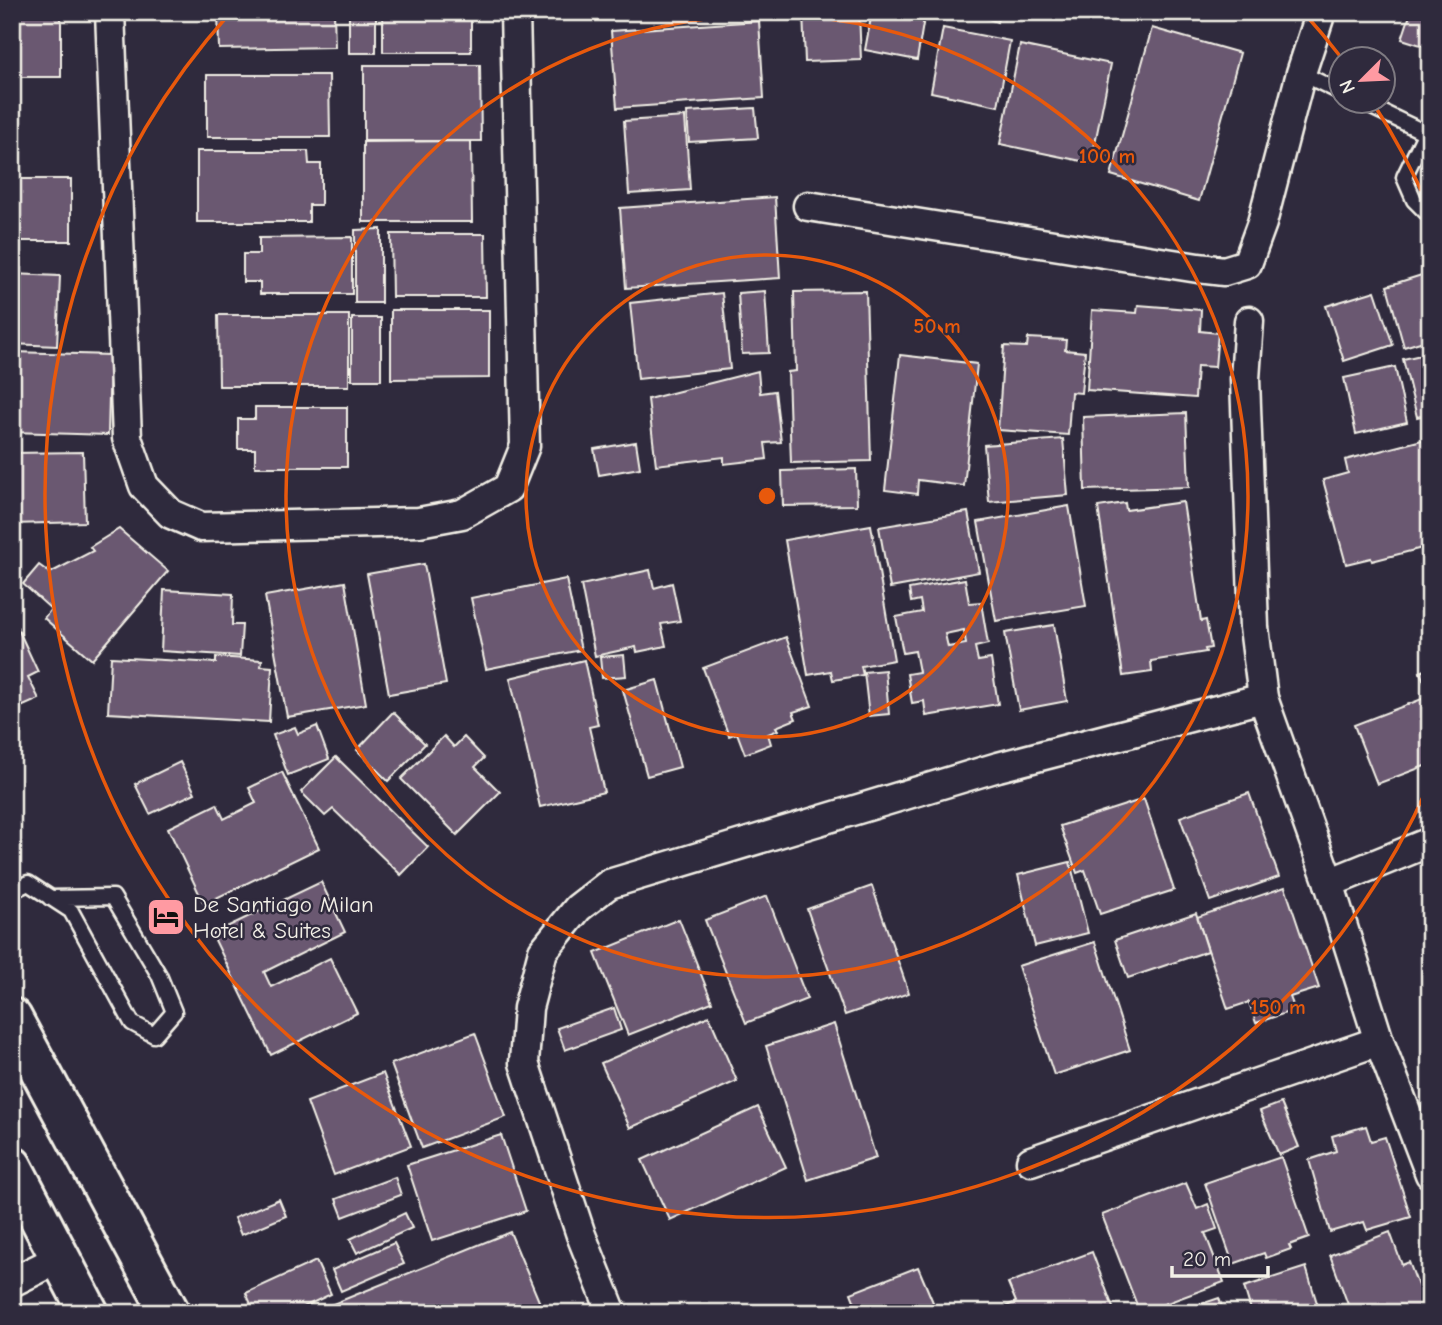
<svg xmlns="http://www.w3.org/2000/svg" width="1442" height="1325" viewBox="0 0 1442 1325" font-family="'Comic Neue',sans-serif">
<style>
.building{fill:#6a5871;stroke:#f4f1e8;stroke-width:2;fill-rule:evenodd}
.lines{fill:none;stroke-linecap:round;stroke-linejoin:round}
.lane-casing{stroke:#f4f1e8;stroke-width:19}
.street-casing{stroke:#f4f1e8;stroke-width:33}
.secondary-casing{stroke:#f4f1e8;stroke-width:44}
.lane{stroke:#2f2a3d;stroke-width:14}
.street{stroke:#2f2a3d;stroke-width:28}
.secondary{stroke:#2f2a3d;stroke-width:38}
.ring{fill:none;stroke:#e8590c;stroke-width:3.5}
.labels{text-anchor:middle;dominant-baseline:central;stroke-width:5;stroke-linejoin:round;paint-order:stroke}
.poi-label{font-size:23px;fill:#f4f1e8;stroke:#2f2a3d;text-anchor:start}
.centre{fill:#e8590c;stroke:#2f2a3d;stroke-width:3.5}
.ring-label{font-size:21px;text-anchor:middle;font-weight:bold;fill:#e8590c;stroke:#2f2a3d;stroke-width:5;stroke-linejoin:round;paint-order:stroke}
</style>
<rect width="100%" height="100%" fill="#2f2a3d"/>
<filter id="ink" filterUnits="userSpaceOnUse"><feTurbulence type="fractalNoise" baseFrequency=".0143" numOctaves="2"/><feDisplacementMap in="SourceGraphic" scale="14" xChannelSelector="R" yChannelSelector="G"/><feConvolveMatrix kernelMatrix="1 2 1 2 8 2 1 2 1" color-interpolation-filters="sRGB"/></filter>
<g filter="url(#ink)">
<g class="building">
<rect x="12" y="12" width="49" height="65"/>
<path d="M218,12h116l1,35 -116,2z"/>
<rect x="349" y="12" width="27" height="41"/>
<rect x="383" y="12" width="88" height="40"/>
<path d="M803,12h56l2,48 -56,2z"/>
<path d="M872,12h53l-8,48 -52,-10z"/>
<path d="M968,12h32l-3,10z"/>
<path d="M1411,12h19v36l-28,-9z"/>
<path d="M759,21l5,77 -147,10 -6,-77z"/>
<path d="M943,28l67,13 -12,65 -67,-14z"/>
<path d="M1152,28l88,25 -41,148 -88,-26z"/>
<path d="M1020,45l91,19 -20,99 -91,-19z"/>
<path d="M364,65h116l1,76h-117z"/>
<path d="M207,75h122l1,62h-123z"/>
<path d="M755,108l3,30 -69,4 -2,-30z"/>
<path d="M685,117l5,73 -61,4 -5,-73z"/>
<path d="M471,141l1,81h-109v-80z"/>
<path d="M197,151h111l1,13h12v41h-12v17h-112z"/>
<rect x="12" y="179" width="59" height="62"/>
<path d="M775,197l5,81 -154,10 -6,-80z"/>
<path d="M381,229v74h-26v-73z"/>
<path d="M391,234h94l1,63h-94z"/>
<path d="M352,237v57h-92v-12h-17v-28h16v-16z"/>
<path d="M1428,273l2,7v59l-26,8 -17,-61z"/>
<path d="M12,274l48,2 -3,70 -45,-2z"/>
<path d="M765,291l4,62 -27,1 -4,-61z"/>
<path d="M866,291l5,170 -80,2 -3,-91 8,-1 -2,-79z"/>
<path d="M1375,291l18,54 -49,16 -18,-55z"/>
<path d="M722,293l8,76 -92,10 -8,-76z"/>
<path d="M1138,305l63,5 -1,21 18,2 -3,34 -18,-1 -2,32 -108,-8 5,-80 45,3z"/>
<path d="M391,310h98v68l-98,1z"/>
<path d="M218,315h131v71h-130z"/>
<rect x="352" y="318" width="29" height="62"/>
<path d="M1028,338l38,2 -1,10 20,2 -4,41 -10,-1 -3,43 -70,-5 6,-84 23,1z"/>
<path d="M14,352l96,3 -2,80 -96,-3z"/>
<path d="M1430,353v61l-13,3 -14,-58z"/>
<path d="M900,355l77,9 -13,122 -46,-6 -1,14 -32,-4z"/>
<path d="M1395,367l12,55 -51,12 -12,-56z"/>
<path d="M758,371l2,22 15,-2 6,51 -16,1 2,16 -43,5v-7l-68,8 -8,-66z"/>
<path d="M255,407h92v60h-92v-18h-17v-30h17z"/>
<path d="M1186,413l3,74 -104,3 -2,-73z"/>
<path d="M1063,439l5,56 -79,7 -5,-57z"/>
<path d="M1426,439l4,15v92l-58,15 -1,-3 -25,6 -23,-84 25,-7 -3,-13z"/>
<path d="M636,442l4,26 -41,7 -5,-26z"/>
<path d="M83,452l2,70 -73,2v-71z"/>
<path d="M856,469l1,36 -74,1 -1,-35z"/>
<path d="M1183,502l18,119 5,-1 5,28 -6,1 1,3 -55,9 1,11 -29,4 -25,-169 27,-4 1,7z"/>
<path d="M1069,506l17,100 -90,15 -18,-99z"/>
<path d="M968,512l11,60 -89,16 -11,-61z"/>
<path d="M871,525l23,135 -33,6 2,9 -30,5 -2,-9 -23,4 -23,-135z"/>
<path d="M119,529l49,42 -76,89 -48,-42 7,-9 -28,-25 16,-19 11,8 43,-22 -3,-4z"/>
<path d="M424,564l22,120 -57,10 -22,-120z"/>
<path d="M650,570l4,18 18,-5 8,38 -19,3 5,22 -29,6 -1,-5 -41,9 -14,-71z"/>
<path d="M566,579l15,71 -95,19 -15,-71z"/>
<path d="M965,579l4,24 12,-1 7,42 -13,3 3,14 13,-2 7,45 -72,12 -2,-15 -12,2 -5,-29 12,-2 -4,-21 -12,2 -7,-36 26,-5 -2,-12 -9,2 -2,-13zM964,630l2,14 -18,3 -3,-13z"/>
<path d="M345,582l21,122 -79,13 -22,-121z"/>
<path d="M164,590l69,4 -1,31h10l-2,31 -79,-5z"/>
<path d="M13,618l25,54 -10,5 11,22 -27,12z"/>
<path d="M1054,625l13,76 -48,9 -14,-77z"/>
<path d="M786,637l26,69 -19,6 3,7 -20,8 2,3 -10,4 3,10 -26,10 -8,-21 -8,3 -26,-68z"/>
<path d="M624,655l2,21 -24,2 -2,-21z"/>
<path d="M111,657l105,6v-6l46,3 -1,6 11,1 -3,55 -161,-9z"/>
<path d="M584,660l14,65 -9,2 15,65 -64,15 -30,-129z"/>
<path d="M1430,668v96l-53,20 -23,-59 76,-29 -10,-24z"/>
<path d="M885,670l4,44 -20,2 -5,-44z"/>
<path d="M657,680l23,87 -33,9 -24,-86z"/>
<path d="M393,712l32,32 -37,37 -31,-31z"/>
<path d="M317,726l12,33 -41,16 -15,-40 22,-8 3,7z"/>
<path d="M444,736l10,11 10,-10 20,21 -9,9 25,25 -43,43 -56,-56z"/>
<path d="M336,757l92,90 -27,28 -68,-66 -8,7 -24,-24z"/>
<path d="M180,762l15,31 -45,21 -15,-30z"/>
<path d="M282,772l37,76 -115,56 -36,-76 49,-24 7,15 32,-16 -7,-15z"/>
<path d="M1249,793l30,84 -69,24 -30,-84z"/>
<path d="M1144,799l30,91 -74,24 -15,-44 -8,3 -17,-47z"/>
<path d="M1070,862l18,71 -53,13 -17,-71z"/>
<path d="M321,882l24,50 -81,40 7,15 59,-29 27,55 -86,42 -59,-121z"/>
<path d="M872,886l37,107 -64,22 -38,-106z"/>
<path d="M1285,887l34,101 -29,9 5,13 -39,13 -7,-21 -21,7 -31,-92z"/>
<path d="M767,896l40,103 -61,24 -41,-103z"/>
<path d="M1196,913l12,38 -80,27 -13,-38z"/>
<path d="M679,919l33,83 -84,33 -33,-82z"/>
<path d="M1095,942l35,108 -76,25 -36,-109z"/>
<path d="M614,1008l7,22 -56,20 -8,-22z"/>
<path d="M709,1016l28,65 -107,47 -29,-65z"/>
<path d="M834,1024l42,134 -68,22 -42,-134z"/>
<path d="M475,1033l31,84 -84,31 -31,-84z"/>
<path d="M383,1073l28,73 -77,29 -27,-73z"/>
<path d="M1281,1103l18,44 -20,8 -19,-44z"/>
<path d="M758,1107l28,60 -116,53 -28,-60z"/>
<path d="M1366,1126l5,15 14,-4 26,80 -44,13 -3,-8 -34,10 -21,-72 27,-9 -4,-15z"/>
<path d="M501,1135l25,76 -94,30 -25,-76z"/>
<path d="M1281,1157l28,81 -20,7 2,4 -25,9 -2,-5 -31,11 -28,-81z"/>
<path d="M395,1177l6,18 -58,22 -7,-18z"/>
<path d="M1186,1183l11,26 11,-5 9,25 -12,4 19,49 -84,31 -38,-98z"/>
<path d="M279,1199l7,17 -45,19 -7,-17z"/>
<path d="M405,1213l7,15 -55,25 -7,-14z"/>
<path d="M510,1232l34,81h-233z"/>
<path d="M1390,1232l12,33 7,-3 19,50 -77,1 -21,-58z"/>
<path d="M394,1243l10,21 -63,27 -9,-21z"/>
<path d="M1092,1252l23,61h-113l-2,-4 16,-7 -8,-19z"/>
<path d="M316,1261l15,33 -40,19h-36l-9,-20z"/>
<path d="M918,1267l17,40 -14,6h-62l-8,-20z"/>
<path d="M1306,1267l14,46h-68l-8,-26z"/>
<path d="M1219,1298l5,15h-49z"/>
</g>
<g class="lines">
<g class="lane-casing">
<g id="lane">
<path d="M1301,73l39,19"/>
<path d="M1361,102l69,33"/>
<path d="M1425,134l-21,43 10,23 12,12h4"/>
<path d="M12,891l16,-8 43,28 61,112 22,12 20,-23 -15,-37 -46,-78 -63,1"/>
</g>
</g>
<g class="street-casing">
<g id="street">
<path d="M110,12l17,426 17,48 27,28 30,13 218,-5 43,-8 46,-26 17,-42 -10,-434"/>
<path d="M808,206l390,62 26,3 23,-7 15,-41 39,-150 20,-61"/>
<path d="M1249,321l-4,58 9,248 9,71 66,185 50,158 51,133"/>
<path d="M1329,883l101,-41"/>
<path d="M1031,1161l348,-120"/>
<path d="M12,1282l48,-24"/>
<path d="M612,1313l-31,-78 -57,-172 4,-55 15,-57 35,-43 31,-24 389,-117 265,-69"/>
</g>
</g>
<g class="secondary-casing">
<g id="secondary">
<path d="M12,1018l158,295"/>
<path d="M12,1166l77,147"/>
</g>
</g>
<use href="#lane" class="lane"/>
<use href="#street" class="street"/>
<use href="#secondary" class="secondary"/>
</g>
</g>
<g class="ring">
<circle cx="767" cy="496" r="241"/>
<circle cx="767" cy="496" r="481"/>
<path d="M1429 784A722 722 0 1 1 230 13M1304 13A722 722 0 0 1 1340 56M1373 103A722 722 0 0 1 1429 208"/>
</g>
<defs>
<g id="hotel-square" transform="scale(2.0125)"><rect x="-9" y="-9" width="18" height="18" rx="4" fill="#ff9aa2" stroke="#2f2a3d"/><path d="M-6-4.5h1.5V1H6V5H4.5V3h-9V5H-6ZM-4 0a1.8 1.8 0 1 1 3.6 0ZM.5 0V-2.5h3Q6-2.5 6 0Z" fill="#111"/></g>
</defs>
<g fill-rule="evenodd">
<use href="#hotel-square" x="166" y="917"/>
</g>
<g class="labels">
<g class="poi-label">
<text x="193" y="904">De Santiago Milan<tspan x="193" dy="26">Hotel &amp; Suites</tspan></text>
</g>
</g>
<circle cx="767" cy="496" r="10" class="centre"/>
<g class="ring-label">
<text x="1107" y="163">100 m</text>
<text x="937" y="333">50 m</text>
<text x="1278" y="1014">150 m</text>
</g>
<rect width="1442" height="1325" fill="none" stroke="#2f2a3d" stroke-width="42"/>
<rect x="21" y="21" width="1400" height="1283" fill="none" stroke="#f4f1e8" stroke-width="2.5" filter="url(#ink)"/>
<g transform="translate(1362 80) rotate(246)"><circle r="33" fill="#2f2a3d" stroke="#7e7a81" stroke-width="2"/>
<path d="M0-5L12 26L0 18L-12 26Z" fill="#ff9aa2"/>
<text y="-10" font-size="19" font-weight="bold" text-anchor="middle" fill="#f4f1e8">N</text>
</g>
<path d="M1172 1266v10h96v-10" fill="none" stroke="#f4f1e8" stroke-width="3.5"/>
<text x="1183" y="1266" font-size="21" fill="#f4f1e8" stroke="#2f2a3d" stroke-width="5" paint-order="stroke">20 m</text>
</svg>
